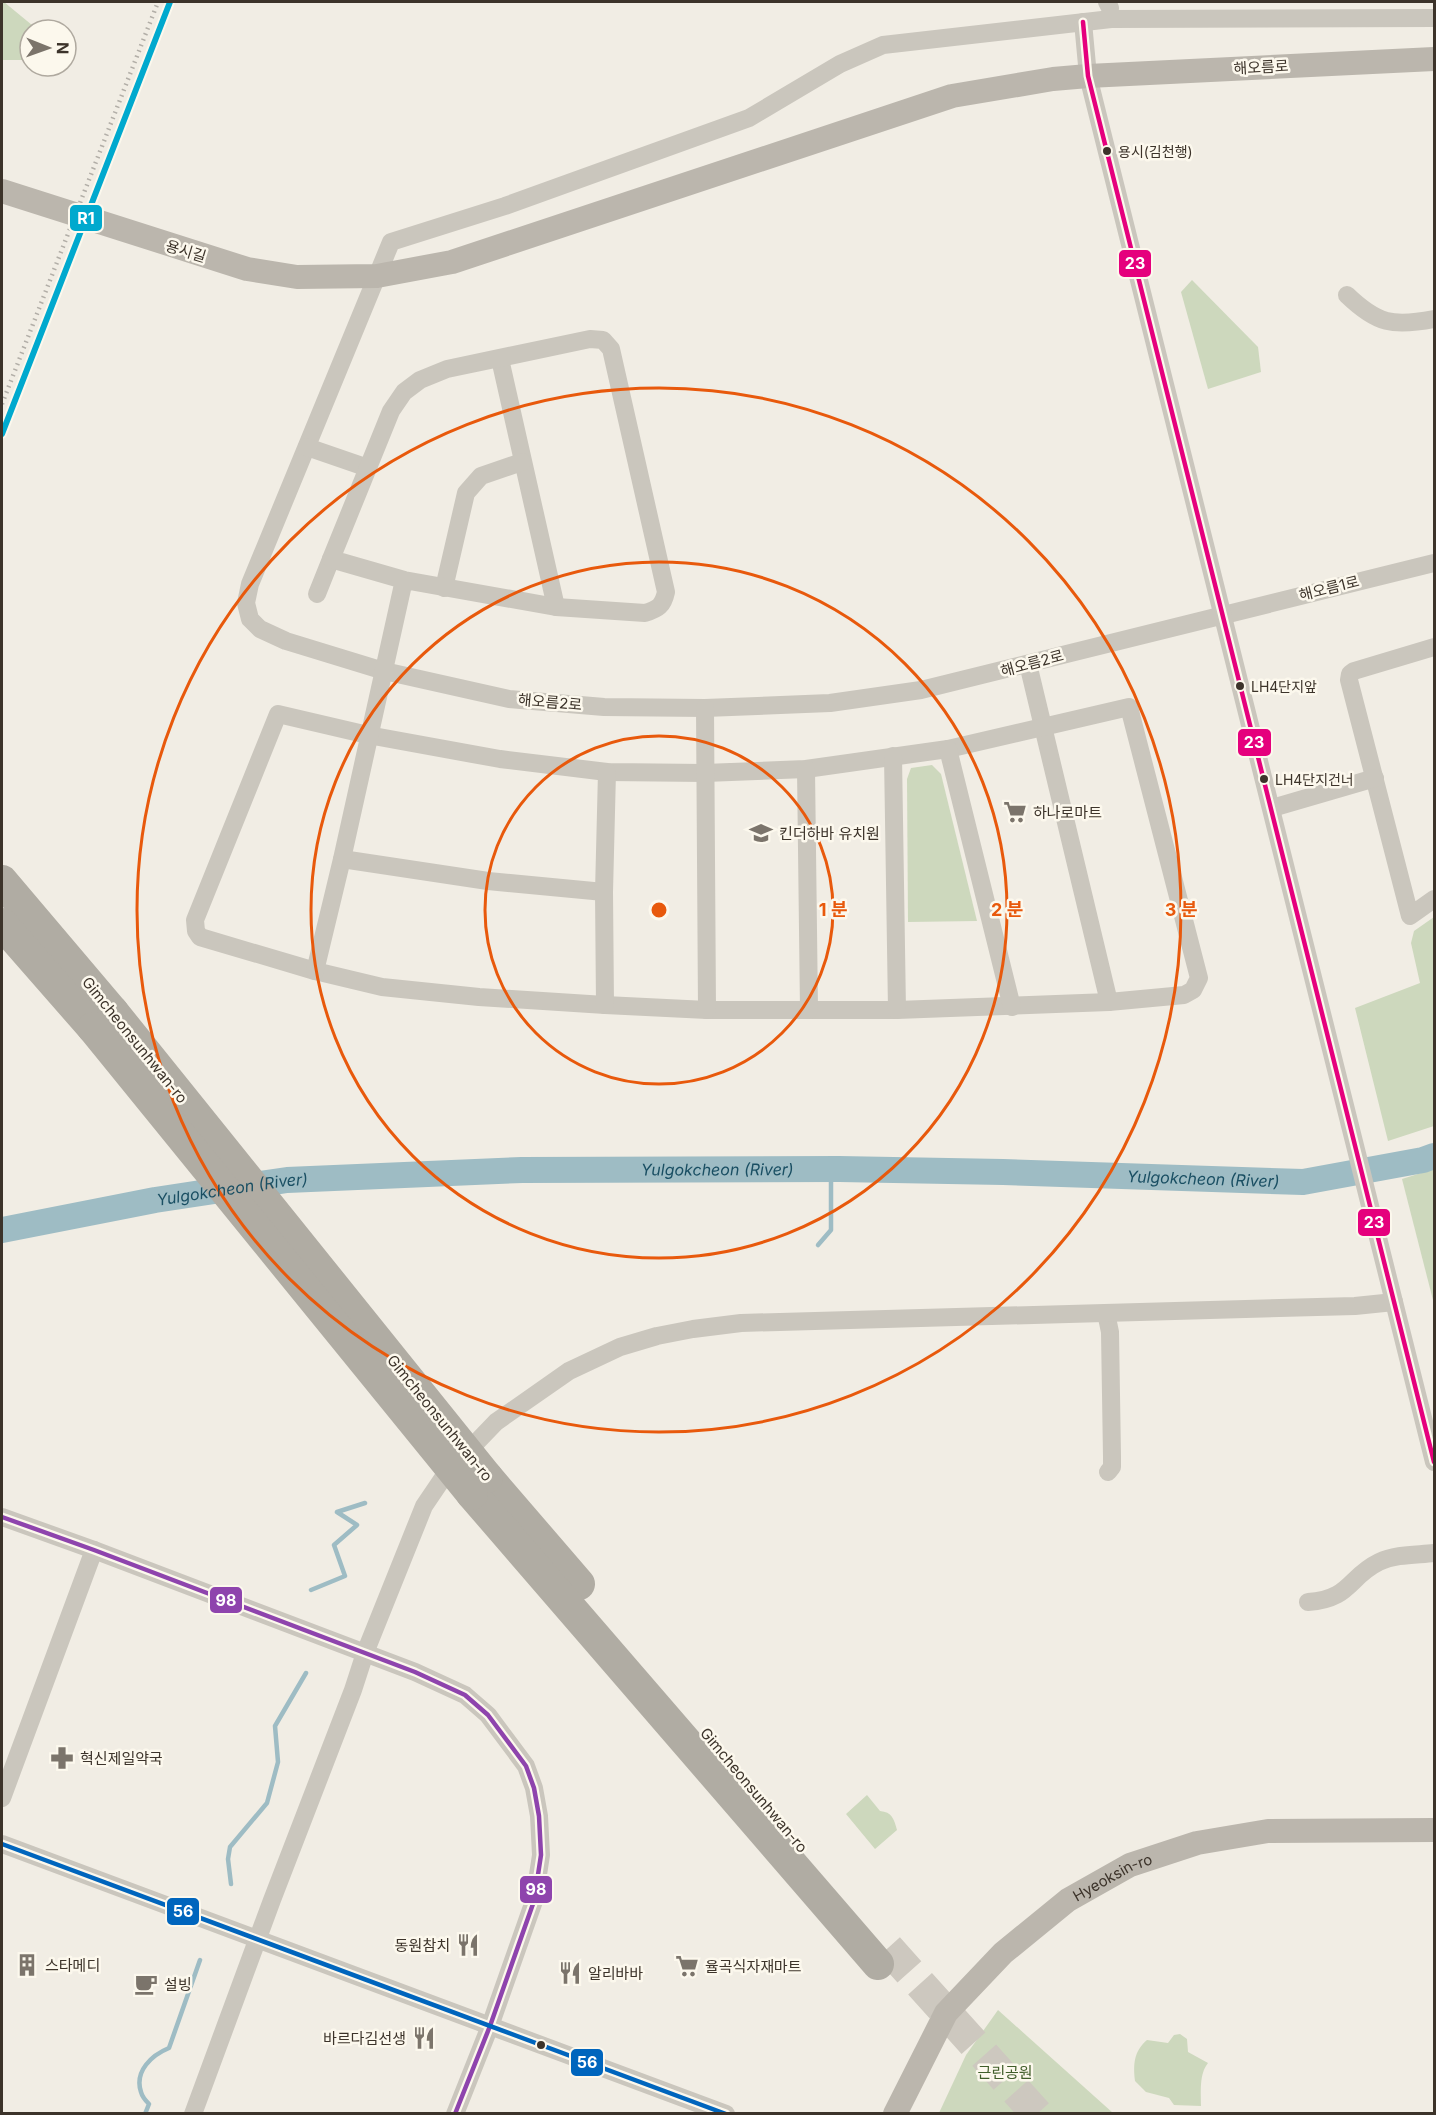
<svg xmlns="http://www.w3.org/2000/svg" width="1436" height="2115" viewBox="0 0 1436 2115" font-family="Inter,'Noto Sans KR',sans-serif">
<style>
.green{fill:#cdd8bd}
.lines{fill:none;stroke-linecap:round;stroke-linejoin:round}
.stream{stroke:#9ebcc4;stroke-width:4.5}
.river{stroke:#9ebcc4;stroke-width:26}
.highway-tunnel{stroke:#cdc8bf;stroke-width:32;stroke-dasharray:32 16;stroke-linecap:butt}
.street{stroke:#cac6bd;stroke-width:18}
.secondary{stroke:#bbb6ad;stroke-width:24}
.highway{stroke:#b0aca3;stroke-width:32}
.rail{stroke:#b2aea7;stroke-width:4.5;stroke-dasharray:1.5 4.5;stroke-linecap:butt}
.highway-bridge{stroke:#b0aca3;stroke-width:32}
.bus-1-casing{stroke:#fcf8ed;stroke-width:9}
.bus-2-casing{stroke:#fcf8ed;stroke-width:9}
.bus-3-casing{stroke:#fcf8ed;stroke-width:9}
.bus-1{stroke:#e5007d;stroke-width:4.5}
.bus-2{stroke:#8e44ad;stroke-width:4.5}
.bus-3{stroke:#0065bd;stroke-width:4.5}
.rail-1-casing{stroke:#fcf8ed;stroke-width:10}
.rail-1{stroke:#00a9ce;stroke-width:6}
.ring{fill:none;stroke:#e8590c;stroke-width:3}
.bus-dot{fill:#3c332a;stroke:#fcf8ed;stroke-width:2}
.labels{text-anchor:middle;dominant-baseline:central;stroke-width:5;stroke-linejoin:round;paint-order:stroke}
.bus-label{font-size:14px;fill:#3c332a;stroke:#fcf8ed;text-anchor:start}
.street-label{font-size:15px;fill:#3c332a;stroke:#fcf8ed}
.poi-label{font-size:15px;fill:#3c332a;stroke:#fcf8ed;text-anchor:start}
.park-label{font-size:15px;fill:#405e2a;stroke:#fcf8ed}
.water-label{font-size:16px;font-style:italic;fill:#1a4f63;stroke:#fcf8ed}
.centre{fill:#e8590c;stroke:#fcf8ed;stroke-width:3}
.ring-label{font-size:18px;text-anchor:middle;font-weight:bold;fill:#e8590c;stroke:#fcf8ed;stroke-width:5;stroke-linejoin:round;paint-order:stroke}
.line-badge{stroke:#fcf8ed;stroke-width:2}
.badge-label{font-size:16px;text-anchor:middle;font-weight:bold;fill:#fff}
</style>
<rect width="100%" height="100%" fill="#f1ede4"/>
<g class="green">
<path d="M2,2h2l34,28h-8v30h-28z"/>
<path d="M1192,280l66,67 3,25 -53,17 -27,-97z"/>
<path d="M932,765l9,9 36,147 -69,1 -1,-143 4,-11z"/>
<path d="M1434,917v209l-46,15 -33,-133 65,-25 -9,-40 3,-12z"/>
<path d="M1434,1169v135l-32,-125z"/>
<path d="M867,1795l13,16c12,1 14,8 17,19l-22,19 -29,-35z"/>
<path d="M998,2010l115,103h-174l27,-58z"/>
<path d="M1180,2034l7,5 1,13 20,11c-9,11 -7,29 -7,43l-27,-1 -5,-7 -23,-6 -11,-11c-2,-17 -1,-30 12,-41l21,3 6,-8z"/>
</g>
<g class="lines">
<g class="stream">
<path d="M818,1245l13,-15v-61"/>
<path d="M311,1590l34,-14 -11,-31 23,-20 -20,-13 28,-9"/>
<path d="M231,1884l-3,-25 2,-12 37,-44 11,-41 -3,-36 31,-53"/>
<path d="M145,2114l4,-10c-3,-3 -7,-8 -8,-12 -7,-21 11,-37 28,-44l31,-88"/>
</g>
<path class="river" id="s1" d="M2,1230l153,-30 132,-20 235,-10 317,-1 164,3 300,10 120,-22 11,-4"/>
<path class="highway-tunnel" d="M888,1948l149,166"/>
<g class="street">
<path d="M1107,2l3,6"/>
<path d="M1434,18l-323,1 -228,26 -43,19 -91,54 -244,88 -114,36 -141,342 -4,19 4,16 10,10 26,12 98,30 125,28 95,8 101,1 125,-5 91,-13 513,-127"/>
<path d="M1083,22l5,54 346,1386"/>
<path d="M1347,295c30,29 46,32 87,24"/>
<path d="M500,359l56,248"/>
<path d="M307,447l61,21"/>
<path d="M444,588l22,-95 15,-17 41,-14"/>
<path d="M317,594l14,-35"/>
<path d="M1434,647l-80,24 -4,3 -1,6 61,236 24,-17"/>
<path d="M1028,664l81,338"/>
<path d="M1129,707l70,271 -6,12 -9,5 -75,7 -212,8h-190l-102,-5 -126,-8 -97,-10 -67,-16 -115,-34 -4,-6 -1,-11 83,-206 90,21 132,24 107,13 98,1 101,-4 142,-20z"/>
<path d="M705,708l2,302"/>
<path d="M948,749l64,258"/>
<path d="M893,756l4,254"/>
<path d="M806,769l3,241"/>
<path d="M1272,808l103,-30"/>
<path d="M342,859l146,22 116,11"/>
<path d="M315,971l27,-112 62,-279 152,27 89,6c13,-4 18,-7 21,-21l-55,-243 -8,-9 -13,-1 -143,30 -27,11 -16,12 -13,19 -60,148 73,21"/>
<path d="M605,1005l-1,-113 3,-120"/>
<path d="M1106,1313l4,19 2,125v10l-4,5"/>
<path d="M2,1517l92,33 321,122 50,23 23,20 38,51 8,22 5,28 2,39 -7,46 -44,125 -35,88"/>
<path d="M1308,1602c43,-3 40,-25 71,-40 17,-8 38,-7 55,-9"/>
<path d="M2,1798l92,-248"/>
<path d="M2,1844l724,270"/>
<path d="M193,2114l79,-214 81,-210 12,-37 59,-147 21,-31 51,-53 73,-51 51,-24 37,-11 36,-7 48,-6 614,-17 39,-4"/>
</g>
<g class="secondary">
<path d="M2,191l245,78 50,8 80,-1 75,-14 500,-166 101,-17 35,-3 346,-17"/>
<path id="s2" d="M895,2114l51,-101 57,-60 65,-53 62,-35 67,-22 71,-12 166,-1"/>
</g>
<g class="highway">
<path d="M2,881l111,131"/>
<path d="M2,924l91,104"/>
<path d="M487,1477l92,107"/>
<path d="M472,1494l406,470"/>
</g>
<path class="rail" d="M2,404l156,-402"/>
<g class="highway-bridge">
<path d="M113,1012l374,465"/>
<path d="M93,1028l379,466"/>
</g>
<g class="bus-1-casing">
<path id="bus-1" d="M1083,22l5,54 346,1386"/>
</g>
<g class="bus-2-casing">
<path id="bus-2" d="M2,1517l92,33 321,122 50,23 23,20 38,51 8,22 5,28 2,39 -7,46 -44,125 -35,88"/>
</g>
<g class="bus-3-casing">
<path id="bus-3" d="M2,1844l724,270"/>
</g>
<use href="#bus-1" class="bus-1"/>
<use href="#bus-2" class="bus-2"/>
<use href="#bus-3" class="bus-3"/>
<g class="rail-1-casing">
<path id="rail-1" d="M2,434l168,-432"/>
</g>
<use href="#rail-1" class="rail-1"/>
</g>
<g class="ring">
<circle cx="659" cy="910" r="174"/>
<circle cx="659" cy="910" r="348"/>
<circle cx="659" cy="910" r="522"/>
</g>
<defs>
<g id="supermarket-bare" transform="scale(1.8)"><path d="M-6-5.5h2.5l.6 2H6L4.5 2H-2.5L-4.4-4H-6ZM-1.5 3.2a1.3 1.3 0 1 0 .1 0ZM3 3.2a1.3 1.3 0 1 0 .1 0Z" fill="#7b746b" stroke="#fcf8ed" stroke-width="2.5" paint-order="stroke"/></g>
<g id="school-bare" transform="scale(1.8)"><path d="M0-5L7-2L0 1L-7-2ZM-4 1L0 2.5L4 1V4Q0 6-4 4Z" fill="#7b746b" stroke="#fcf8ed" stroke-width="2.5" paint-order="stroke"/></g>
<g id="pharmacy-bare" transform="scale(1.8)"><path d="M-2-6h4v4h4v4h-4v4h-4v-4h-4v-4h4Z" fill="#7b746b" stroke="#fcf8ed" stroke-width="2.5" paint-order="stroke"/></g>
<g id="restaurant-bare" transform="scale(1.8)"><path d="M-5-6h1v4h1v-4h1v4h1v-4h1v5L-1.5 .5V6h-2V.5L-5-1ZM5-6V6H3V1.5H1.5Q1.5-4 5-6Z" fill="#7b746b" stroke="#fcf8ed" stroke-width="2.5" paint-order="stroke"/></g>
<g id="building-bare" transform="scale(1.8)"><path d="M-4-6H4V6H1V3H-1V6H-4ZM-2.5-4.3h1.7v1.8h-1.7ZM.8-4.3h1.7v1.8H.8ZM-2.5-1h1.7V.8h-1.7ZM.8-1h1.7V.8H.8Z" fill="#7b746b" stroke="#fcf8ed" stroke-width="2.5" paint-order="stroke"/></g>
<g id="cafe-bare" transform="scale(1.8)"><path d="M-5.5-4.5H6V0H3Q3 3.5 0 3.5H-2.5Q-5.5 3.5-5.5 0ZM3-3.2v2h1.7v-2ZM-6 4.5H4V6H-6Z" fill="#7b746b" stroke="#fcf8ed" stroke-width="2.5" paint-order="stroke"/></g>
</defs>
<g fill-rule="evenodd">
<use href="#supermarket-bare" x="1015" y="812"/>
<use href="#school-bare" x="761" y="833"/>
<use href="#pharmacy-bare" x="62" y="1758"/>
<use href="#restaurant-bare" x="468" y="1945"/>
<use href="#building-bare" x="27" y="1965"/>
<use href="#supermarket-bare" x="687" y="1966"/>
<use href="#restaurant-bare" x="570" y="1973"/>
<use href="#cafe-bare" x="146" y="1984"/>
<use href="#restaurant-bare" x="424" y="2038"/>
</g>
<g class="bus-dot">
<circle cx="1107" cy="151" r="5"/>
<circle cx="1240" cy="686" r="5"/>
<circle cx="1264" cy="779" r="5"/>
<circle cx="541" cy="2045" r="5"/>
</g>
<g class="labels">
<g class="bus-label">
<text x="1118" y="151">용시(김천행)</text>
<text x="1251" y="686">LH4단지앞</text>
<text x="1275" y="779">LH4단지건너</text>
</g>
<g class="street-label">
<text transform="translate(1261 67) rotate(-3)">해오름로</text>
<text transform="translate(186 251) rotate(17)">용시길</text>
<text transform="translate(1329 588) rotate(-14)">해오름1로</text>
<text transform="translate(1032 663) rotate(-15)">해오름2로</text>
<text transform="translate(550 702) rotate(5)">해오름2로</text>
<text transform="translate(135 1040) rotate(51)">Gimcheonsunhwan-ro</text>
<text transform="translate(440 1418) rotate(51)">Gimcheonsunhwan-ro</text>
<text transform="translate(754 1790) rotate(50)">Gimcheonsunhwan-ro</text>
<text stroke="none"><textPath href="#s2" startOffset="330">Hyeoksin-ro</textPath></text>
</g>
<g class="poi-label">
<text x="1033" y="812">하나로마트</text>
<text x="779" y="833">킨더하바 유치원</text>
<text x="80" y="1758">혁신제일약국</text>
<text x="450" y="1945" text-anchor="end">동원참치</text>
<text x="45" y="1965">스타메디</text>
<text x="705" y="1966">율곡식자재마트</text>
<text x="588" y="1973">알리바바</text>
<text x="164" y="1984">설빙</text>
<text x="406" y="2038" text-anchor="end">바르다김선생</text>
</g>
<g class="park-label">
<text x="1005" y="2072">근린공원</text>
</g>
<g class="water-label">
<text stroke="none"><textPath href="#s1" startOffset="720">Yulgokcheon (River)</textPath></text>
<text stroke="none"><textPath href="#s1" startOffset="1206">Yulgokcheon (River)</textPath></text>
<text stroke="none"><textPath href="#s1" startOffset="234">Yulgokcheon (River)</textPath></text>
</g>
</g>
<circle cx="659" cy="910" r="9" class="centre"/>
<g class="ring-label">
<text x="833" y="916">1 분</text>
<text x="1007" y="916">2 분</text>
<text x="1181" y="916">3 분</text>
</g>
<g class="line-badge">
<rect x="69" y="204" width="34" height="28" rx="6" fill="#00a9ce"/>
<rect x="1118" y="249" width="34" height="29" rx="6" fill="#e5007d"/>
<rect x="1237" y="728" width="35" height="29" rx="6" fill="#e5007d"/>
<rect x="1357" y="1208" width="34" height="29" rx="6" fill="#e5007d"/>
<rect x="209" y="1586" width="34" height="28" rx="6" fill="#8e44ad"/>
<rect x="519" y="1875" width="34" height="29" rx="6" fill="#8e44ad"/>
<rect x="166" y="1897" width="34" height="29" rx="6" fill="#0065bd"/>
<rect x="570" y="2048" width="34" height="29" rx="6" fill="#0065bd"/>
</g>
<g class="badge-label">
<text x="86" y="224">R1</text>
<text x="1135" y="269">23</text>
<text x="1254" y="748">23</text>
<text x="1374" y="1228">23</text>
<text x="226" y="1606">98</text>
<text x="536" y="1895">98</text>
<text x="183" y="1917">56</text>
<text x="587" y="2068">56</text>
</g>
<rect width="1436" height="2115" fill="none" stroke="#3c332a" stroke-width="6"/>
<g transform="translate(48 48) rotate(91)"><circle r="28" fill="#fcf8ed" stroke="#afa99f" stroke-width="1.5"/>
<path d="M0-4.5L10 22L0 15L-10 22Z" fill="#7b746b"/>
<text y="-9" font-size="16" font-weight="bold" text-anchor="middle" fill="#3c332a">N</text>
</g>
</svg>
